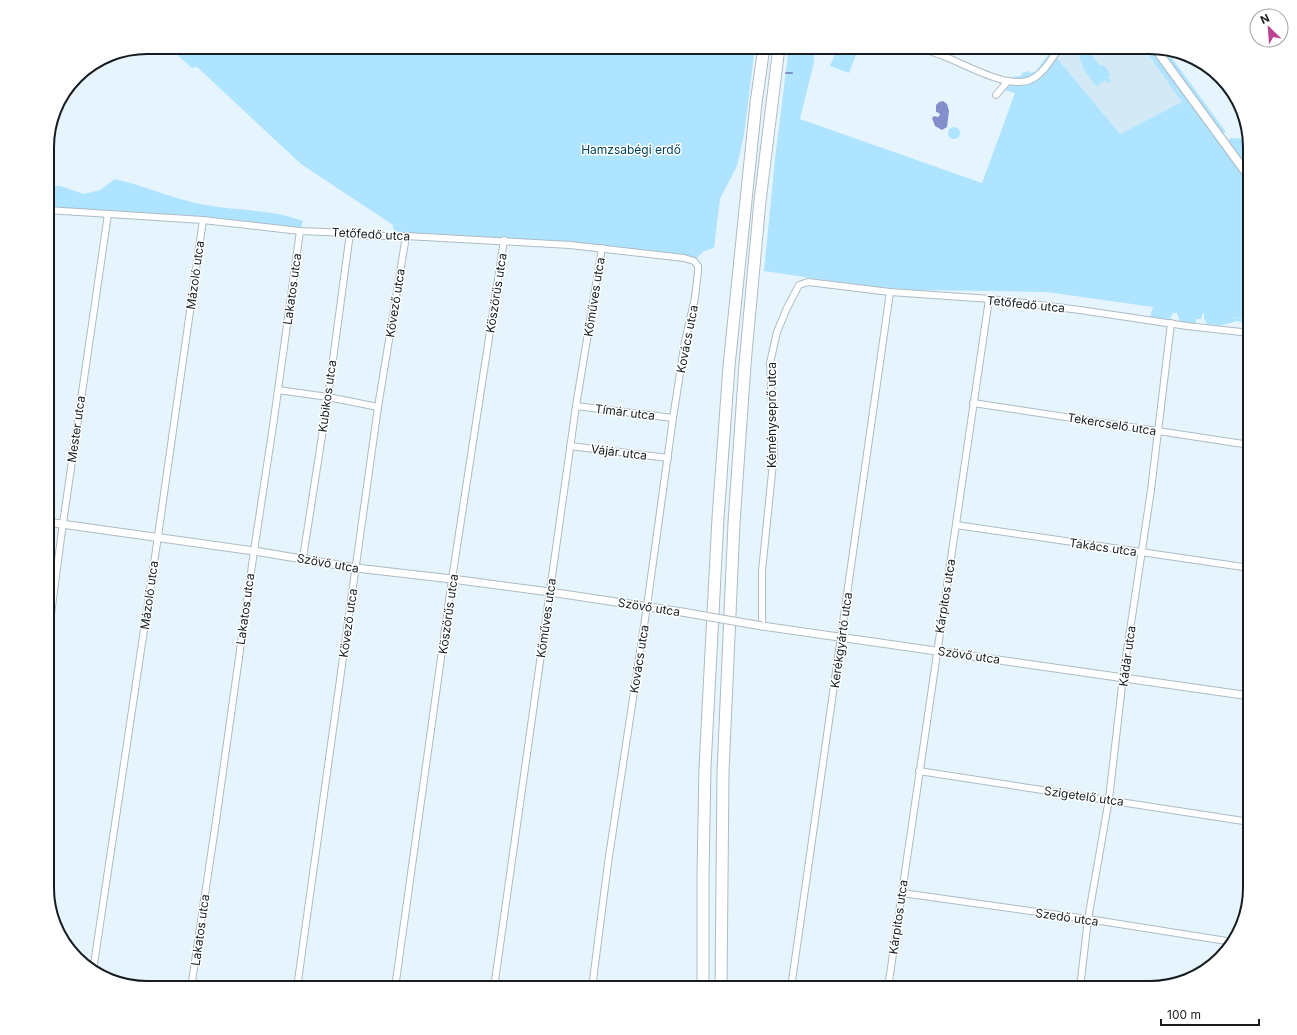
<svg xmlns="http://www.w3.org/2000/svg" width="1297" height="1035" viewBox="0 0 1297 1035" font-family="Inter,sans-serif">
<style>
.built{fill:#d3eaf6}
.green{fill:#aee4ff}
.water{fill:#838ecc}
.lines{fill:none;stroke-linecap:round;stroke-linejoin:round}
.stream{stroke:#838ecc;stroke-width:2}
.minor-casing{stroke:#adbbc3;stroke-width:8}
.tertiary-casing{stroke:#adbbc3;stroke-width:9}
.secondary-casing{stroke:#adbbc3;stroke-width:10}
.motorway-casing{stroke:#adbbc3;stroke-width:13}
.minor{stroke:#fff;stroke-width:6}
.tertiary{stroke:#fff;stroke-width:7}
.secondary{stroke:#fff;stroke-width:8}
.motorway{stroke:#fff;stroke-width:11}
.tertiary-bridge-casing{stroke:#adbbc3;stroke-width:9;stroke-linecap:butt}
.tertiary-bridge{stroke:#fff;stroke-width:7}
.labels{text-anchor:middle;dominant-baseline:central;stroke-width:3;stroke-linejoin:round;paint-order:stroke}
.park-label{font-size:12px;fill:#00465f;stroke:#fff}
.street-label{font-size:12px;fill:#161c1f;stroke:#fff}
.rim{fill:none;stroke:#161c1f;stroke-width:2}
</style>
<rect width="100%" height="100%" fill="#e6f5fd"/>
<path class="built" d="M1064,47h79l40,55 -63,32 -64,-77z"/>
<g class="green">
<path d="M168,47h587l-11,88 -7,31 -17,33 -6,49 -10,3 -10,10 -92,-13 -209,-12v-11l-92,-61 -104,-97 -5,1z"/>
<path d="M789,47h25v15l-14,57 182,64 33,-90 -10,-3 -1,-2c7,-6 14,0 21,-3 13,-4 22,-18 31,-28l64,77 62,-32 -39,-55h6l101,137v135l-21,-2 21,3v4l-13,-3 -19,5 -5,-2 -5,2 -4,-8v-5h-1l-2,6h-5v6l-16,-3 -3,-9h-4l-3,6 -20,-2 3,-10 -106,-15 -129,-2 -53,-4 -101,-15 11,-112z"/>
<path d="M838,47h21l-10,26 -19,-7z"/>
<path d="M1054,47h3c-13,19 -19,37 -46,30l10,-1 1,-3 7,-2 1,2 6,-2z"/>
<path d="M1078,47h7l15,19 4,-1 7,10 -3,2 3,4 -3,2 -3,-3 -8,6c-11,-11 -18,-23 -19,-39z"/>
<path d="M1158,48l8,2 60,82 -5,1z"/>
<circle cx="954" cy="133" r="6"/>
<path d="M1231,138l17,1 2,8v26c-7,-10 -17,-21 -21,-33z"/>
<path d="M115,179c31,7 60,21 91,26 32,6 66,4 97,16l-3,10 -253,-21v-24h13l24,8 16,-4z"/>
</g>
<path class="water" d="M943,101l4,3 2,7 -2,16 -5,3 -7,-4 -3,-8 2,-2 4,1 2,-2 -1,-2 -3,-1v-7l3,-3z"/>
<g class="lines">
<path class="stream" d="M786,73h6"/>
<g class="minor-casing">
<g id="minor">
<path d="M918,47c7,3 15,5 23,8 22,8 68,36 91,24 12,-6 20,-21 28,-32"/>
<path d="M996,95l12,-14"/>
<path d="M47,210l156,10 97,11 50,2 21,3h35l164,9 114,13 10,3 4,5v5l-3,27 -10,43 -12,77 -26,188 -39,257 -16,125"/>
<path d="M278,390l50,7 50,10"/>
<path d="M973,403l277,42"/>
<path d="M576,406l97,12"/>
<path d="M570,446l98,12"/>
<path d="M956,525l294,43"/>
<path d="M303,558l25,-161 22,-164"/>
<path d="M762,626v-55l12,-118 -4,-90 7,-31 10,-24 12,-23 9,-3 82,10 101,7 89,11 107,16 63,7"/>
<path d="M47,645l15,-115 46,-316"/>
<path d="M919,771l331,51"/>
<path d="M902,893l186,26 145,23"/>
<path d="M93,971l64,-428 46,-323"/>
<path d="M191,988l25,-167 38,-270 20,-132 26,-188"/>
<path d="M297,988l81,-581 28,-171"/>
<path d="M395,988l57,-409 52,-339"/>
<path d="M494,988l82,-582 26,-158"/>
<path d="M791,988l99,-696"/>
<path d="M888,988l101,-689"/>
<path d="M1080,988l8,-69 21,-120 14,-122 28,-187 20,-167"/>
</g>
</g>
<g class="tertiary-casing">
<g id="tertiary">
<path d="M47,522l207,29 102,17 96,11 98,13 132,20"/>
<path d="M762,626l488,70"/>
</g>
</g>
<g class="secondary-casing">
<path id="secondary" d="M1155,48l95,130"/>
</g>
<g class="motorway-casing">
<g id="motorway">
<path d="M703,988v-115l2,-106 13,-249 11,-152 27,-263 8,-56"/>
<path d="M721,988l2,-216 11,-249 11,-159 15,-163 19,-154"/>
</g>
</g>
<use href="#minor" class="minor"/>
<use href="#tertiary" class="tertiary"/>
<use href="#secondary" class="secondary"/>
<use href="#motorway" class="motorway"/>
<g class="tertiary-bridge-casing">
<path id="tertiary-bridge" d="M682,612l80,14"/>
</g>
<use href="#tertiary-bridge" class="tertiary-bridge"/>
</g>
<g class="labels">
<g class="park-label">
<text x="631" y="149">Hamzsabégi erdő</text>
</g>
<g class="street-label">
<text transform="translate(371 234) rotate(3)">Tetőfedő utca</text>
<text transform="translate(195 275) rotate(-82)">Mázoló utca</text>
<text transform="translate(292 289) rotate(-82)">Lakatos utca</text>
<text transform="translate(496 293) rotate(-81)">Köszörűs utca</text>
<text transform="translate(594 297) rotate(-81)">Kőműves utca</text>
<text transform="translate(395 303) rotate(-81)">Kövező utca</text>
<text transform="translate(1026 304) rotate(6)">Tetőfedő utca</text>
<text transform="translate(687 339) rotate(-79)">Kovács utca</text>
<text transform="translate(327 396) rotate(-82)">Kubikos utca</text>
<text transform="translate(625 412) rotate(7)">Tímár utca</text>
<text transform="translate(771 415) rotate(-90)">Kéményseprő utca</text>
<text transform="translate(1112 424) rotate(9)">Tekercselő utca</text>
<text transform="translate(76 429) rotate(-82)">Mester utca</text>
<text transform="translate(619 452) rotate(7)">Vájár utca</text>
<text transform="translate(1103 547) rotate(8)">Takács utca</text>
<text transform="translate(328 563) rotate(10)">Szövő utca</text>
<text transform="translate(149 595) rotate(-82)">Mázoló utca</text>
<text transform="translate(945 596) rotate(-81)">Kárpitos utca</text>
<text transform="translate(649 607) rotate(9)">Szövő utca</text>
<text transform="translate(245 609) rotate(-82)">Lakatos utca</text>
<text transform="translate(448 614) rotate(-82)">Köszörűs utca</text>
<text transform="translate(546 618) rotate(-82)">Kőműves utca</text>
<text transform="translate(348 623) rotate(-82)">Kövező utca</text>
<text transform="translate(841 640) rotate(-82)">Kerékgyártó utca</text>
<text transform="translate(969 655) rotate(8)">Szövő utca</text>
<text transform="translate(1127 656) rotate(-82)">Kádár utca</text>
<text transform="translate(639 659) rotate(-81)">Kovács utca</text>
<text transform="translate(1084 796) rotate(8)">Szigetelő utca</text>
<text transform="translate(898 917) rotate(-82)">Kárpitos utca</text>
<text transform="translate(1067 917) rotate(8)">Szedő utca</text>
<text transform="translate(200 930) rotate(-82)">Lakatos utca</text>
</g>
</g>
<path d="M0 0H1297V1035H0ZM147 54H1150A93 93 0 0 1 1243 147V888A93 93 0 0 1 1150 981H147A93 93 0 0 1 54 888V147A93 93 0 0 1 147 54Z" fill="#fff" fill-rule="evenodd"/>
<path class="rim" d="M147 54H1150A93 93 0 0 1 1243 147V888A93 93 0 0 1 1150 981H147A93 93 0 0 1 54 888V147A93 93 0 0 1 147 54Z"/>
<g transform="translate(1269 28) rotate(335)"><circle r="19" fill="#ffffff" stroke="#a2a4a5"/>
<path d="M0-3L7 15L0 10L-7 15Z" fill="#be4291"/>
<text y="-6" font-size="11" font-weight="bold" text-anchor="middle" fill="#161c1f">N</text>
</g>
<path d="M1161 1019v6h98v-6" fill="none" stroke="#161c1f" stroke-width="2"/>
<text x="1167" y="1019" font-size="12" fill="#161c1f" stroke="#ffffff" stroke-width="3" paint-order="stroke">100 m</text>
</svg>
